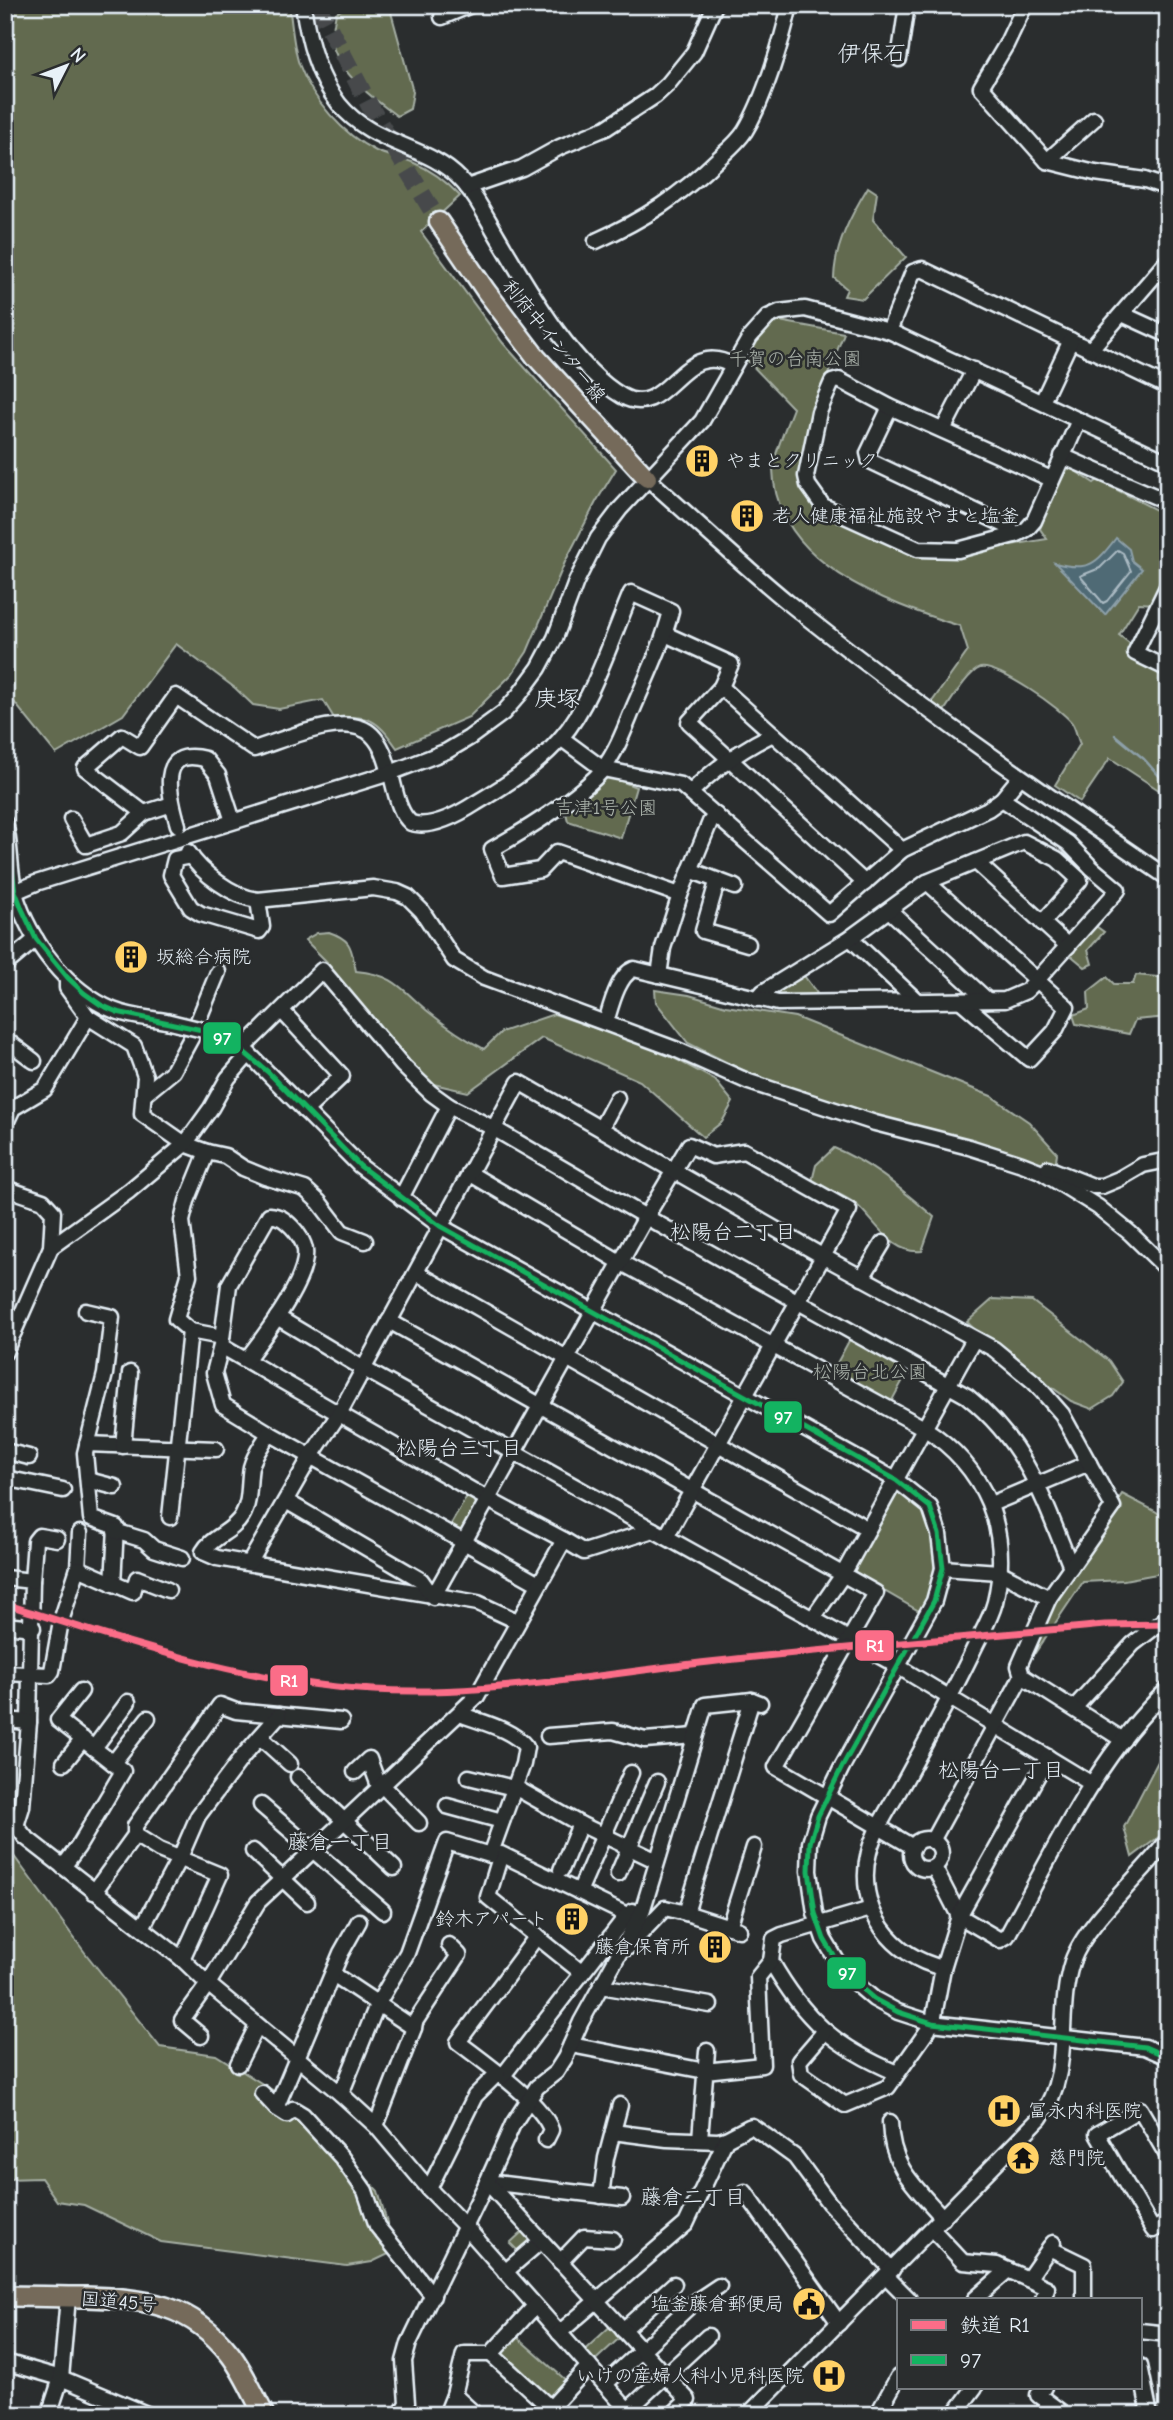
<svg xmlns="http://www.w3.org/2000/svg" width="1173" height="2420" viewBox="0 0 1173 2420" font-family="'Comic Neue','Klee One',sans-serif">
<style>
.green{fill:#626a50;stroke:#a5aea4;stroke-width:2}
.water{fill:#506a75;stroke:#8da0a9;stroke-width:2}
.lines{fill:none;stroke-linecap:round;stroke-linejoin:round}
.shore{stroke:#abbbc4;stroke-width:2}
.stream{stroke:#8da0a9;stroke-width:2.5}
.major-tunnel{stroke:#464a4c;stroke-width:18;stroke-dasharray:18 9;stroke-linecap:butt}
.minor-casing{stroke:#e8f1f8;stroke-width:19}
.major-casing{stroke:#e8f1f8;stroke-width:23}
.highway-casing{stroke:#e8f1f8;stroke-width:24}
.minor{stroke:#2a2d2e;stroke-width:14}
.major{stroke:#746a5a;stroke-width:18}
.highway{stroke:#746a5a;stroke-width:19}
.minor-bridge-casing{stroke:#e8f1f8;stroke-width:19;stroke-linecap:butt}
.minor-bridge{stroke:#2a2d2e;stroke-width:14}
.bus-1-casing{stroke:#2a2d2e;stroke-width:10}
.bus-1{stroke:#13b361;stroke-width:5}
.rail-1-casing{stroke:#2a2d2e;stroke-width:12}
.rail-1{stroke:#fb6d88;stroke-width:7}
.labels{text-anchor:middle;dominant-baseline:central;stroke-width:5;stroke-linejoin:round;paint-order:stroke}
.street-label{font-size:19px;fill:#e8f1f8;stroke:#2a2d2e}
.park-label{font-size:19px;fill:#acb4ac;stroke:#2a2d2e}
.poi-label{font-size:19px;fill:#e8f1f8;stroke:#2a2d2e;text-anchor:start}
.neighbourhood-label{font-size:21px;fill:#e8f1f8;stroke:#2a2d2e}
.quarter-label{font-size:23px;fill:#e8f1f8;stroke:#2a2d2e}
.line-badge{stroke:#2a2d2e;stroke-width:2.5}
.badge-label{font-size:19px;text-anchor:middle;font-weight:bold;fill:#fff}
</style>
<rect width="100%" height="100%" fill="#2a2d2e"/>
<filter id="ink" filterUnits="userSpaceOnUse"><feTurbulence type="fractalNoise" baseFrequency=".0143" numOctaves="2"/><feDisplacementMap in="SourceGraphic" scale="14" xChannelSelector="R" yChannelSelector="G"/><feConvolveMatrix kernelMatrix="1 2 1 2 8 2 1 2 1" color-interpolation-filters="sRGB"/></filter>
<g filter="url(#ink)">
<g class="green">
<path d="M17,5h272c3,19 4,41 10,59 13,35 44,71 77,87 11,5 25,7 36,11 20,8 34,19 48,34l-39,36 82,111 113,126 -20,33 -31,60 -38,90 -15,22 -43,43 -72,31c-21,-30 -28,-33 -63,-30l-11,-18 -44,9 -26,-4 -18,-17 -59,-44 -53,71 -67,39 -51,-63v-673z"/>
<path d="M350,5h39l24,87 -3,17 -13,7c-22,-16 -57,-42 -64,-70 -2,-10 1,-23 3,-33z"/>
<path d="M868,187l9,6 -4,27 33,37 -43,42 -19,-3 3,-7 -13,-11c1,-33 17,-63 34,-91z"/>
<path d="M774,320l70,13 -31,80 -13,70 18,26 105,46 57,-5 67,-11 -7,-10 14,-38 15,-24 25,16 4,-3 70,36v56l-12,32 -17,-1 -20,32 49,38v123l-58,-38 -30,44 -25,-17 25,-41c-3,-6 -4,-15 -8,-21 -10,-14 -75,-59 -92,-55 -12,4 -30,35 -38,46l-13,-8 39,-55 -8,-25c-74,-23 -185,-63 -187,-157 0,-13 15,-47 20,-61l-49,-51 18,-30z"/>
<path d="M606,775l30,12 -15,51 -53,-17 -2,-8z"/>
<path d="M1093,924l11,8 -16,18 4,14 -7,3 -17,-14z"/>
<path d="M329,932c24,8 22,17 27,39 39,3 47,20 74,42 17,14 35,26 54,36l17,-17 53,-18 107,37 54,29 18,22 -11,20 -19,15 -63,-56 -98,-43 -74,54 -39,-9 -26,-26 -37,-46 -44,-41 5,-8 -22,-22 12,-7z"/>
<path d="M802,973l20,27 -56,-4z"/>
<path d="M1136,975l32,3v39l-33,3 -6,14 -53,-10 -3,-9 16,-6 -1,-17 19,-15 7,7h19z"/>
<path d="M655,990l34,5 37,11 69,11 196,79 38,26 28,31 -3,22 -97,-34 -147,-45 -72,-28 -50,-25 -32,-41z"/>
<path d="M834,1148c39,16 68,42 100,69l-12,34c-30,4 -45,-28 -65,-46 -12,-10 -31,-16 -45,-24l4,-16z"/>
<path d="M993,1299l39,2 77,60 14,21 -10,14 -21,13 -21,-8 -85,-61 -19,-18z"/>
<path d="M851,1337l58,32 -20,37 -58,-32z"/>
<path d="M896,1480l34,27 13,61 -17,47 -42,-24 -42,-15z"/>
<path d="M471,1489l18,11 -25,43 -18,-10z"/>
<path d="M1122,1494l33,17 13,9v52l-44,8 -41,2 -48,71 -6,-2 23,-49z"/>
<path d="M1168,1742v88l-36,27 -8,-30z"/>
<path d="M5,1844l81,110 74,93 56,8 87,54 75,82 17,60 -23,11 -25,4 -186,-24 -77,-37 -27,-4 -16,-23 -36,1z"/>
<path d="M523,2231l9,10 -11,13 -11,-11z"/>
<path d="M615,2322l10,11 -36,33 -10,-11z"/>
<path d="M517,2337l51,45 -21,23 -51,-46z"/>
</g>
<path class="water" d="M1116,538l13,11 3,12 10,8 -37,46 -50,-52c34,9 41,1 61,-25z"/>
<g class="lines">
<path class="shore" d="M1118,550l5,3 8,18 -24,30 -4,2 -23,-27 20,-8z"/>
<path class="stream" d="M1115,735l29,24 24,27"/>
<path class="major-tunnel" d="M317,5l57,109 65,108"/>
<g class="minor-casing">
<g id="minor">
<path d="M303,5c5,35 14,71 36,99 34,42 88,40 121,75 16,16 26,38 38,58 29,49 74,130 124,159 46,26 59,-60 111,-30"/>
<path d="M1025,5l-19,40 -25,42 66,74 48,12 50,7 23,8"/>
<path d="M442,17l29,-12"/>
<path d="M899,59l8,-54"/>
<path d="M1047,161l47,-42"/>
<path d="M467,187l55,-19 38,-21 46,-19 49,-32 13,-12 26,-32 21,-47"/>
<path d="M596,241c49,-22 84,-45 123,-83 9,-8 19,-16 26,-27 19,-31 37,-90 45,-126"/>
<path d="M1122,314l46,21"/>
<path d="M889,331l24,-59 9,-3 246,118"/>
<path d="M1090,350l78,-90"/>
<path d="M1042,402l29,-62"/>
<path d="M890,407l-22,46 2,8 139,66 6,8"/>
<path d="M943,430l31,-60"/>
<path d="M1062,456l106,46"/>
<path d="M647,478c48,42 94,86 143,126 122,98 249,186 378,274"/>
<path d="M1051,479l-161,-72 -51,-27 -7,2 -13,30 -13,64 2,9 15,21 95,43 40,1 60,-16 9,-5 7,-8 45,-101"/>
<path d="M1168,585l-33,68 33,16"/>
<path d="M665,634l66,30 -10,23 -32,35 176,161"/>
<path d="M721,687l181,163"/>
<path d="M561,738l42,31 78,16 148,129 73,-64 86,-41 14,-10 18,-22"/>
<path d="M691,792c24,-24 51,-43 82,-58"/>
<path d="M144,813l-59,-45 37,-32 18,11 36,-51 78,53c30,-9 93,-39 118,-14 12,12 15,29 20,44 4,15 7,34 19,44 20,6 48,-9 65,-20 30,-18 62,-38 85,-65 31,-35 51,-101 70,-145l40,18c-8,32 -22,61 -35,91 -11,25 -21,57 -41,76 -30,28 -67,51 -103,71l11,27 37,-6 17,-18 123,43"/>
<path d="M71,819l15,26 36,-12 22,-20 28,-9"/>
<path d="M5,823c6,22 4,47 10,70 14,47 52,98 98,117 17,7 36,8 53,11"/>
<path d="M178,825c-8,-27 -22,-79 27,-66l13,16 15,46"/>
<path d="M188,852c13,21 45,45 70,48l115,-12 24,4 11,5 14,14 32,49 30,18 191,71 74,33 126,41 94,24 53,17 18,7 58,36 32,26 38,37"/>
<path d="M191,856l-16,3 -4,16 20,33 10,6 58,17 3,-4 -4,-27"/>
<path d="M976,862l92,84"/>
<path d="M690,870l45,17"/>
<path d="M717,882l-14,49 45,13"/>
<path d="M927,882l140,125 -12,24 -26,28 -68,-58"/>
<path d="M5,896l31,-13 354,-110 57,-22 22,-13 34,-25 16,-18 20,-27 16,-30 21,-56 22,-44 22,-29 82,-88 48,-84 18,-20 11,-5 26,-3 84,22 279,131"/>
<path d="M889,910l98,90"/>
<path d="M850,938l67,63"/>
<path d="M5,965l31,-26"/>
<path d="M659,975l4,-27 17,-53 30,-73 6,-7"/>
<path d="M67,983v5l21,29 46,29 11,30 -3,38 43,30 22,8"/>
<path d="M757,999l6,-7 87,-54 77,-56 97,-40 33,17 23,21 -38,43"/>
<path d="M282,1011l60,65 -37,35"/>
<path d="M606,1022c5,-16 12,-47 28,-53l144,34 227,-3 21,-9 11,-11 81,-90 -26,-22 -24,-25 -66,-44"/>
<path d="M207,1031l26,12 16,11 111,112 80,60 456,254 34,27 9,27 4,34 -9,33 -92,166 -24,49 -8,27 -1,28 6,42 9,26 13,22 17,21 20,17 24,13 34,11 213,24 23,10"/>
<path d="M5,1039l29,22"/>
<path d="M242,1049l80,-79 81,96 28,27 18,13 44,22 153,89 321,179c60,48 76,102 104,171"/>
<path d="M145,1094l28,-23 18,-33 27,-66"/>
<path d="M5,1125l8,-17 32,-19 43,-72"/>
<path d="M601,1128l16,-30"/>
<path d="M1048,1168l45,18h9l17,-7 24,-14 25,-5"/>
<path d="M469,1173l151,89 304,166c61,39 88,102 71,174 -5,19 -16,35 -24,53 -21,43 -44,85 -67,127 -12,22 -29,46 -35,70 -7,26 -2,55 13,76 15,21 36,34 61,40"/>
<path d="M5,1188l38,13 10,11 -2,35 -46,105"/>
<path d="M401,1198l48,-92"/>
<path d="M51,1247l78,-56 56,-47 26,-36 17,-30 21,-24"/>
<path d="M417,1273l451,256"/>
<path d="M862,1278l21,-35"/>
<path d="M86,1311l26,6 -7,57 -20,79 6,65 25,9 -3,57"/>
<path d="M5,1312l9,20"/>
<path d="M277,1317l87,52 530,295 198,120"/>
<path d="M389,1321l487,272 -100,174 137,80"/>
<path d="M222,1337l-32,-6 -14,-12 13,-44 -7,-54 5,-20 20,-49 18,4 18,12 22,9 40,12 14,13 23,30 23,9"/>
<path d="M221,1346l268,154 75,40"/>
<path d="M247,1359c17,-23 62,-80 58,-109 -1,-8 -8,-18 -13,-23 -8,-8 -12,-11 -23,-12l-40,70 -8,61 -7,27 9,32 46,28 270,151"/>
<path d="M269,1433c-6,11 -15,22 -18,34 -3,16 0,34 -9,49 -10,17 -30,20 -39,36l14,6 261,45 39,18"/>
<path d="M87,1444l129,5"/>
<path d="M123,1446l7,-73"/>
<path d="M5,1451l24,6"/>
<path d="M5,1478l58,12"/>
<path d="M88,1480l27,7"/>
<path d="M286,1501l135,79 12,17 213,-380 43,-72 24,11 31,-5 105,59 -183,327"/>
<path d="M991,1504l98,-41"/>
<path d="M170,1517l20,-186"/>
<path d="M115,1531l29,9 10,9 28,9"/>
<path d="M250,1562l61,-106 28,-42 180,-332 305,175 170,92 40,33 28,32 51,93 -64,91 -30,68 3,10"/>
<path d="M78,1568l2,-35"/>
<path d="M943,1568l56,4 50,26"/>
<path d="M5,1578l27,3 -3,141 -7,85 -6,19"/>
<path d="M32,1581l3,-40 4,-5 18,3"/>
<path d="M813,1618l29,-42 132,-237"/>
<path d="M5,1625l28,3"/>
<path d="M5,1673l44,2 3,-4 9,-50 17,-53 55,24 4,-14 31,12"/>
<path d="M1074,1708l59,-64 35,-27"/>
<path d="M5,1720l24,2"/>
<path d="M548,1736l65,-5 32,9 50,-4"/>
<path d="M260,1737l30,27"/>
<path d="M94,1748l34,-46"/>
<path d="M64,1763l19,-24"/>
<path d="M113,1763l35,-45"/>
<path d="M355,1772l14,-13 10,27"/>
<path d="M298,1777l96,91"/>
<path d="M469,1777l49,12 62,35 77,37"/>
<path d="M381,1784l38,39"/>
<path d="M261,1805l122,106"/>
<path d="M447,1806l55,15"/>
<path d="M5,1811l20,26 157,122 26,25 133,110 35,32 53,63 36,37 167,189"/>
<path d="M135,1835l24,15 61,25 -38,84"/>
<circle cx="926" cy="1854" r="15"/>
<path d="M932,1841l90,-165 101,64"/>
<path d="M253,1851l54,51"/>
<path d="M63,1867l15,-20 45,-76 -65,-51 23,-29"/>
<path d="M934,1867l25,49 41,24 7,-4c47,-85 89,-179 161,-247"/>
<path d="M561,1870l19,-46"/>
<path d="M618,1874l39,-92"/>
<path d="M94,1892l41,-57v-9l85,-121 16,6 105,10"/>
<path d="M579,1892l52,-119"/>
<path d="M871,1909l-89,26 -8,4 -3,22c33,58 64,86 126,112"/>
<path d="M143,1926l39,-73 16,-37 45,-60 36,-41"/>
<path d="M729,1927l25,-80"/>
<path d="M739,1930l-53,-17 66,-213"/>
<path d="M537,1936l-79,106c23,18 84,60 93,88l-5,10"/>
<path d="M627,1948l38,-40 21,5"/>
<path d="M581,1972l-93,-75 13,-43 126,61"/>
<path d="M333,1974l81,54"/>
<path d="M601,1986l109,19"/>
<path d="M824,2032l-25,29 2,13 44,31 43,-18 40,-57 6,-14 9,-48 16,-52 89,-159"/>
<path d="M201,2036l-19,-16 26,-36 50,-82 219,-206 87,-156 20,12 69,-22"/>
<path d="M571,2045l134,26 57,-6 -4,-88 13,-16"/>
<path d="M238,2064l19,-38"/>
<path d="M502,2077l125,-162 6,-4"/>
<path d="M262,2093l14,15 11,7 6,-6 10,6 39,43 23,33 12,35 56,70"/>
<path d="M341,2094l36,-89 30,-52 40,-111 43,13 33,-91 3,-17c-13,-18 -46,-25 -66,-33"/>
<path d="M276,2108l65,-155 18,-32"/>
<path d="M890,2122c1,46 25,64 53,96"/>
<path d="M376,2126l38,-98 1,-6 44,-67 -10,-10"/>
<path d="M613,2132l54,7 51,2 8,-2"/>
<path d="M700,2139l7,-88"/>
<path d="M1168,2157l-28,-48 -43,25 56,96 15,-8"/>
<path d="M429,2189l46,-93 23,-23"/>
<path d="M745,2192l94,131"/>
<path d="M601,2196l5,-38 14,-53"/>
<path d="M932,2229l31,33 34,3 50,23 -4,11"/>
<path d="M1049,2248l35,17v34"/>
<path d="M560,2262l24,-25 29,2"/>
<path d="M505,2272l36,-31"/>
<path d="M886,2276l23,23"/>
<path d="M1028,2279l25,-36"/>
<path d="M975,2299l33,-29"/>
<path d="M623,2330l51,-46"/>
<path d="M1140,2331l28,3"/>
<path d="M559,2333l127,-109 40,-85 23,-12 3,-1 43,31 34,46 63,67"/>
<path d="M491,2354l67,61"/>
<path d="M5,2362l56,16 88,37"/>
<path d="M1140,2366l10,49"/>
<path d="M605,2384l87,-80 27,-18"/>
<path d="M1044,2387l-6,8 23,17 -2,3"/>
<path d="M454,2395l22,20"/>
<path d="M628,2410l80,-74"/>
<path d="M545,2414l44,-48"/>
<path d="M49,2415l12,-37 7,-81"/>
<path d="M400,2415l7,-12 -3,-42 5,-18 78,-161 135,16"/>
<path d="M446,2415l8,-20 10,-41h27l44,-48"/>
<path d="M672,2415l16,-15 -201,-218 26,-58 24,-37 19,-15 9,-14 16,-36 61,-110 63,-207 47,-5 8,3"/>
<path d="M748,2415l292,-297c34,-48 15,-103 32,-156 13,-39 69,-86 96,-122"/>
<path d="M877,2415l21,-38"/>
<path d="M954,2415l21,-28"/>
</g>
</g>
<g class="major-casing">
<path id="major" d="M439,222l47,69 50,66 111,121"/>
</g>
<g class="highway-casing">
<path id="highway" d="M5,2296c27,0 54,1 81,1 60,2 104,6 144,57 14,18 23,40 34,61"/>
</g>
<use href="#minor" class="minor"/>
<use href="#major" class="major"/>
<use href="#highway" class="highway"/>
<g class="minor-bridge-casing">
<path id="minor-bridge" d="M166,1021l41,10"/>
</g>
<use href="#minor-bridge" class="minor-bridge"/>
<g class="bus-1-casing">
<path id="bus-1" d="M5,823l10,68 7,18 14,30 32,39 16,15 17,12 16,7 90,19 26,12 35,29 92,94 80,60 456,254 34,27 9,27 4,34 -9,33 -92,166 -24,49 -8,27 -1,28 6,42 9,26 13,22 17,21 20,17 24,13 34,11 213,24 23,10"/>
</g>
<use href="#bus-1" class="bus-1"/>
<g class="rail-1-casing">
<path id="rail-1" d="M5,1604c110,34 216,71 331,83 124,14 250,-11 373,-25 132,-15 264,-25 396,-37l63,-1"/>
</g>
<use href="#rail-1" class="rail-1"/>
</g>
</g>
<defs>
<g id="building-disc" transform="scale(1.75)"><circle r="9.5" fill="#ffd166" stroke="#2a2d2e"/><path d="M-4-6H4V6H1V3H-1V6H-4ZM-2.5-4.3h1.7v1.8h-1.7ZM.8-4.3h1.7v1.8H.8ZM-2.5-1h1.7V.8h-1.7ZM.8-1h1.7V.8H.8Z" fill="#111"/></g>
<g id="hospital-disc" transform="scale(1.75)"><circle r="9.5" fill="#ffd166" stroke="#2a2d2e"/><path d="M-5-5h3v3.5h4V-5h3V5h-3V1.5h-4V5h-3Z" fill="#111"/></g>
<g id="temple-disc" transform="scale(1.75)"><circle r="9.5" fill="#ffd166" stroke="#2a2d2e"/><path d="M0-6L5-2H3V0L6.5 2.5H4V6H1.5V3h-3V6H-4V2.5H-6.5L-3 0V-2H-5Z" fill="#111"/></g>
<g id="civic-disc" transform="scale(1.75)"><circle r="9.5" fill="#ffd166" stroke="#2a2d2e"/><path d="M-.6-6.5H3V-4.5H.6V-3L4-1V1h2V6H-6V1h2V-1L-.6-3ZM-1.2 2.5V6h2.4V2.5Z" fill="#111"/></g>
</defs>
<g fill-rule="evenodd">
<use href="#building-disc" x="702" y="461"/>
<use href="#building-disc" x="747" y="516"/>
<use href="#building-disc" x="131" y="957"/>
<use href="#building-disc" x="572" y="1919"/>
<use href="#building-disc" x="715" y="1947"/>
<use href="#hospital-disc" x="1004" y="2111"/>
<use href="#temple-disc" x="1023" y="2158"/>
<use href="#civic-disc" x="809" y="2304"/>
<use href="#hospital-disc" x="829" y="2376"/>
</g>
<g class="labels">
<g class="street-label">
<text transform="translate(554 341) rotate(51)">利府中インター線</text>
<text transform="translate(119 2302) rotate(5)">国道45号</text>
</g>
<g class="park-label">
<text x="795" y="359">千賀の台南公園</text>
<text x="606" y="808">吉津1号公園</text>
<text x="870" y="1372">松陽台北公園</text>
</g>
<g class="poi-label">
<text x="726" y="461">やまとクリニック</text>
<text x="772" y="516">老人健康福祉施設やまと塩釜</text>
<text x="156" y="957">坂総合病院</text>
<text x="548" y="1919" text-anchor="end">鈴木アパート</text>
<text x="690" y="1947" text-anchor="end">藤倉保育所</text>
<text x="1028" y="2111">冨永内科医院</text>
<text x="1048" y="2158">慈門院</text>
<text x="784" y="2304" text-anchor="end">塩釜藤倉郵便局</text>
<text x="804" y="2376" text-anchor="end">いけの産婦人科小児科医院</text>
</g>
<g class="neighbourhood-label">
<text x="733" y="1232">松陽台二丁目</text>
<text x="459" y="1448">松陽台三丁目</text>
<text x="1001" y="1770">松陽台一丁目</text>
<text x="340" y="1842">藤倉一丁目</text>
<text x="693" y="2197">藤倉二丁目</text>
</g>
<g class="quarter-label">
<text x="872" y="53">伊保石</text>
<text x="557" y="698">庚塚</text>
</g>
</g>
<g class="line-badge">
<rect x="202" y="1021" width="40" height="34" rx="7" fill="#13b361"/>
<rect x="763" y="1400" width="40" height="34" rx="7" fill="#13b361"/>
<rect x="854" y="1629" width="41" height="33" rx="7" fill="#fb6d88"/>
<rect x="269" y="1664" width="40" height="33" rx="7" fill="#fb6d88"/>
<rect x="826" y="1956" width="41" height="34" rx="7" fill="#13b361"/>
</g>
<g class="badge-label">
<text x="222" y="1045">97</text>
<text x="783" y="1424">97</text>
<text x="875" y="1652">R1</text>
<text x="289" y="1687">R1</text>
<text x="847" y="1980">97</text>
</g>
<rect width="1173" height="2420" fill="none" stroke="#2a2d2e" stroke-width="28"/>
<rect x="14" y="14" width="1145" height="2392" fill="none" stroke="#e8f1f8" stroke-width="2.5" filter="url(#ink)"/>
<rect x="897" y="2298" width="245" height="91" fill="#2a2d2e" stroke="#767b7f" stroke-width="2"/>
<rect x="911" y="2320" width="35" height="10" fill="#fb6d88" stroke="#767b7f" stroke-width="2"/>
<text x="960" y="2332" font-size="21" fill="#e8f1f8">鉄道 R1</text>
<rect x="911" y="2355" width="35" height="10" fill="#13b361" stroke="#767b7f" stroke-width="2"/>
<text x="960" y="2368" font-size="21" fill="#e8f1f8">97</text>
<g transform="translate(66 66) rotate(48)" stroke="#2a2d2e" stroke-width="5" paint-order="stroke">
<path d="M0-5L12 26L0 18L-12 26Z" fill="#e8f1f8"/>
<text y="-10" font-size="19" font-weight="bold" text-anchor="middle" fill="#e8f1f8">N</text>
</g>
</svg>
